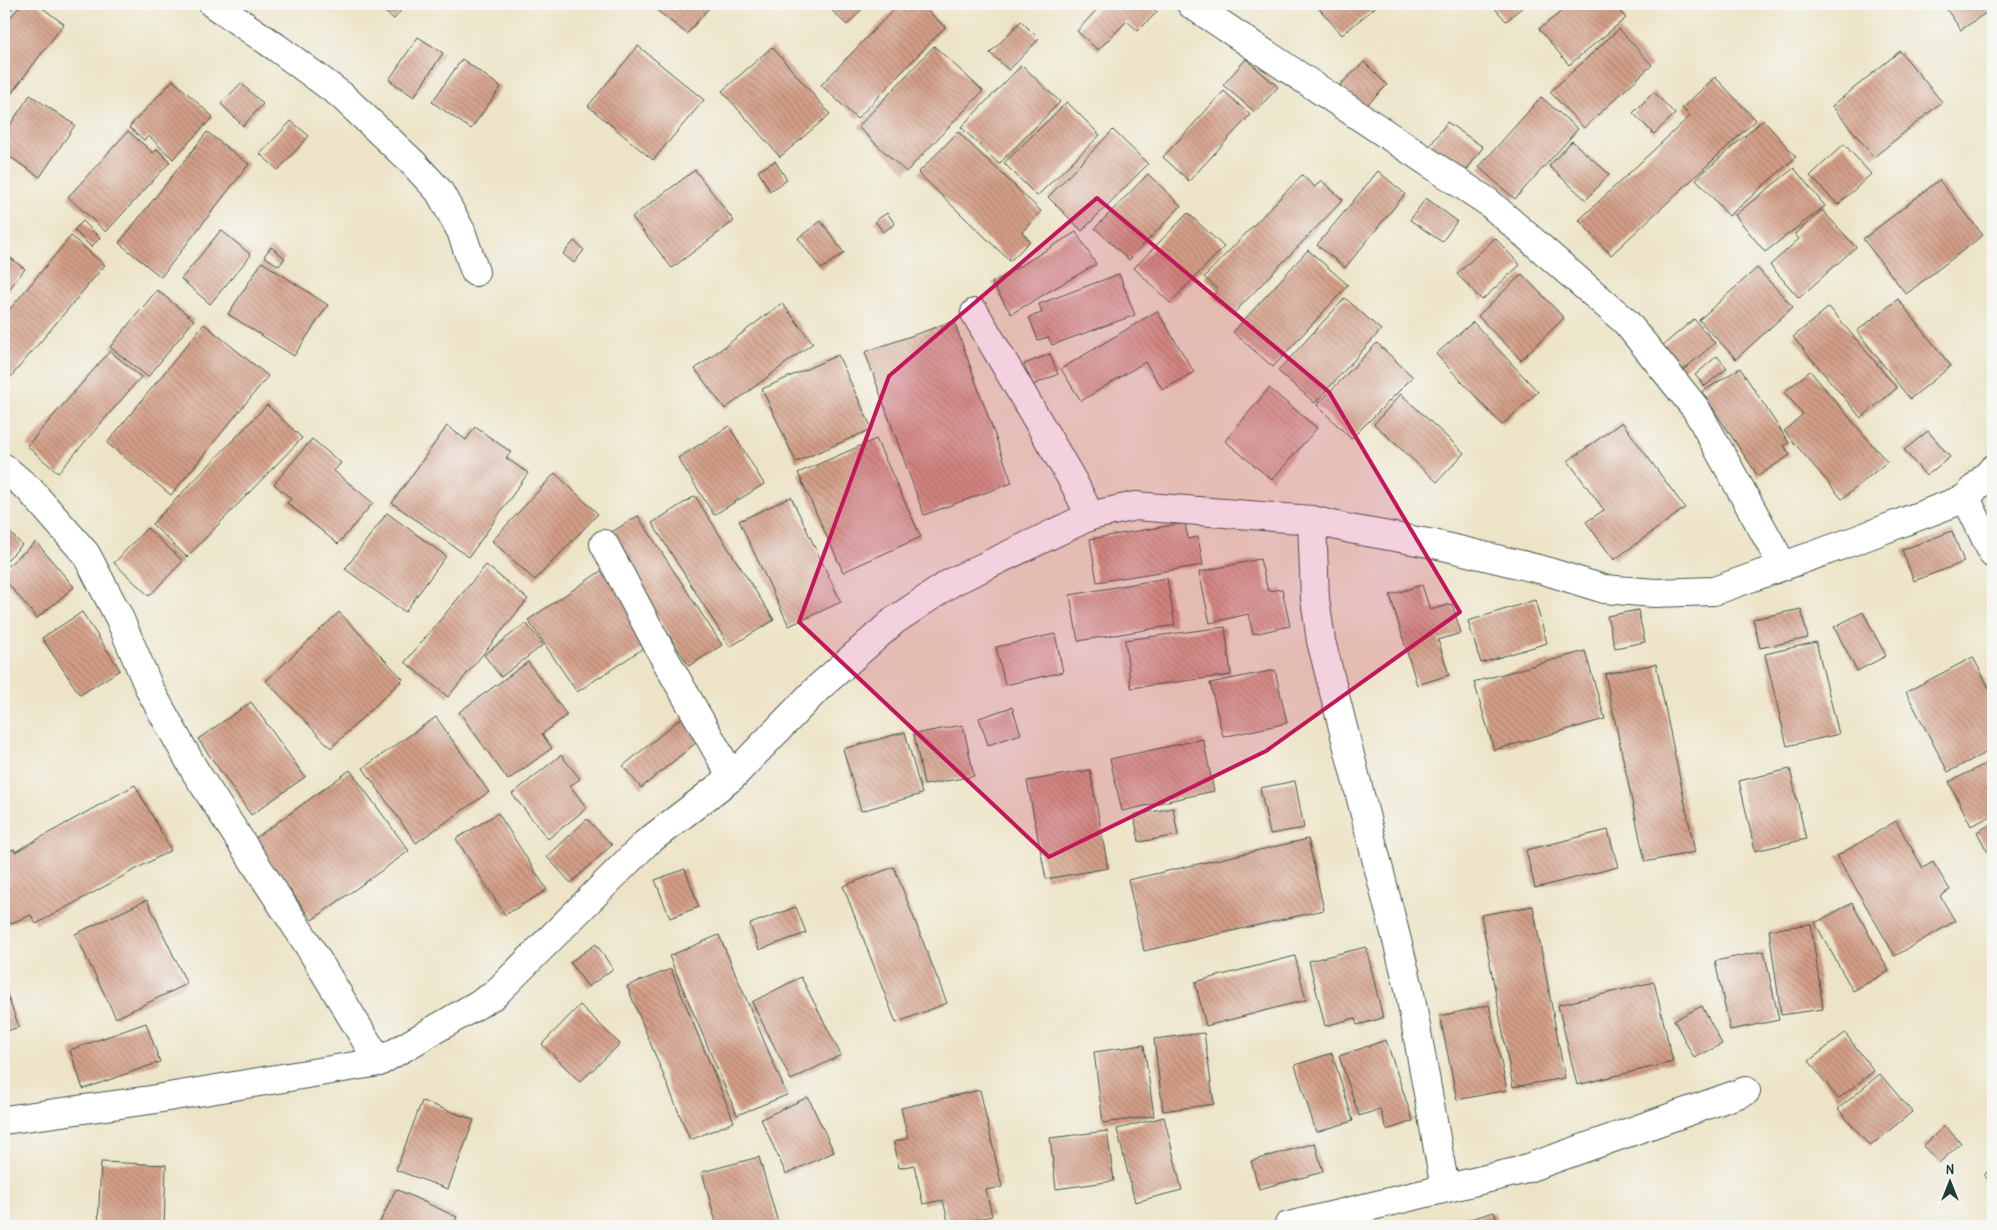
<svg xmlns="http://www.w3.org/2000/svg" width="1997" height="1230" viewBox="0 0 1997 1230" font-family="'Patrick Hand',sans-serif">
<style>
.building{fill:url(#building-back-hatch)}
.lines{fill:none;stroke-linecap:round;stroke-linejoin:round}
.minor-casing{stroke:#3e564a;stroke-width:30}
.minor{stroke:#fff;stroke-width:28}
.marked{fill:#c2185b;fill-opacity:0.2;stroke:#c2185b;stroke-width:4;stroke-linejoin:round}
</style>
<defs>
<pattern id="building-back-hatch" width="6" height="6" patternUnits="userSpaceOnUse" patternTransform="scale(1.25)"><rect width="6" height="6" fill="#d39d86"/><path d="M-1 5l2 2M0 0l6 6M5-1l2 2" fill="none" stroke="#ab816e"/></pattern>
</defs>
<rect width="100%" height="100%" fill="#f6f6f2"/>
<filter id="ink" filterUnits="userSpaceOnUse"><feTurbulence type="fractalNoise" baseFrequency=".02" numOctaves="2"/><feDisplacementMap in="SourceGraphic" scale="10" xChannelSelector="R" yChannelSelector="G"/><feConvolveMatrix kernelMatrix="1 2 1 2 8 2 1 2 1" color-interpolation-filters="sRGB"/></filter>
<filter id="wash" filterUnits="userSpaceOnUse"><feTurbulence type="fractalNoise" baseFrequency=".0096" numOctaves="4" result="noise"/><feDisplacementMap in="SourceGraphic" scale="20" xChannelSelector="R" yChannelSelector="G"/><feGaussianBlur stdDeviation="1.12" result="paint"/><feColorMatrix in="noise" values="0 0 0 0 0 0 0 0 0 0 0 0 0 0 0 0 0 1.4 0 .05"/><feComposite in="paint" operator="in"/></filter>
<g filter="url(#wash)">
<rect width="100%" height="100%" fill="#ede4c7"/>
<g id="blocks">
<g class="building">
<path d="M4,4h12l-12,14z"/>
<path d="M21,4h16l27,20 -60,79v-77z"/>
<path d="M374,4h32l-12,15z"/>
<path d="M649,4h63l-25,30z"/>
<path d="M825,4h42l-20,21z"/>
<path d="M899,4h21l25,23 -88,92 -36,-34z"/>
<path d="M1102,4h45l10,8 -19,19 -11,-10 -29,29 -21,-19z"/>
<path d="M1315,4h64l-37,31z"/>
<path d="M1491,4h35l-20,17z"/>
<path d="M1571,4h42l13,14 -57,47 -30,-36z"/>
<path d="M1943,4h50v4l-32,22z"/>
<path d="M1021,21l18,18 -30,31 -19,-17z"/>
<path d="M1619,29l33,36 -68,63 -34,-36z"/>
<path d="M418,37l25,16 -29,44 -25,-17z"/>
<path d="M638,46l66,54 -51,60 -65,-54z"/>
<path d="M934,46l49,45 -77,81 -48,-45z"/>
<path d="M772,47l58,67 -50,43 -58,-66z"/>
<path d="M1900,51l42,51 -68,55 -42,-51z"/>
<path d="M462,59l39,28 -30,42 -39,-27z"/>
<path d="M1246,59l32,28 -23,25 -32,-27z"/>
<path d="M1364,62l23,23 -23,23 -24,-23z"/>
<path d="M1022,65l38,37 -61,62 -38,-37z"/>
<path d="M1715,77l41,43 -145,135 -32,-35 111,-104 -8,-8z"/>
<path d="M173,80l40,37 -40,42 -24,-23 -5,4 -15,-13z"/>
<path d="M241,83l22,21 -20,22 -22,-22z"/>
<path d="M1224,91l26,24 -61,66 -26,-24z"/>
<path d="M1654,92l21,22 -21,20 -21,-21z"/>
<path d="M30,95l45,30 -35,52 -36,-24v-19z"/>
<path d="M1541,97l37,32 -63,70 -36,-32z"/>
<path d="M1067,102l33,33 -63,61 -33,-33z"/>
<path d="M1763,120l33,37 -67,59 -33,-37z"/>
<path d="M291,121l18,15 -31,34 -18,-16z"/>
<path d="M1447,122l36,25 -17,24 -36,-25z"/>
<path d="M1113,130l35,34 -66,67 -34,-34z"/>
<path d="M128,131l25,22 4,-4 13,13 -64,70 -38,-35z"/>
<path d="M207,132l42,32 -88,113 -42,-34z"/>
<path d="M958,132l83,79 -19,21 8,9 -20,20 -92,-88z"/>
<path d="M1572,141l37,33 -23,26 -37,-34z"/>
<path d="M1844,144l27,30 -33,31 -28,-29z"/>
<path d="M775,161l12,19 -17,11 -12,-20z"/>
<path d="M1794,168l31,38 -60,46 -30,-37z"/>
<path d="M695,170l39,51 -62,47 -40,-51z"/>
<path d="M1378,171l27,23 -60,74 -28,-23z"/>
<path d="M1148,174l33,32 -52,54 -34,-32z"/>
<path d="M1302,175l13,12 6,-7 22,20 -111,115 -20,-19 6,-6 -14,-13z"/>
<path d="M1939,180l44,55 -77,59 -43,-55z"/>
<path d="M1426,198l31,23 -15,21 -32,-22z"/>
<path d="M1822,210l34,37 -57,51 -29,-33 29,-26 -4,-5z"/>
<path d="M887,213l8,11 -12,8 -8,-11z"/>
<path d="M1188,213l36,34 -54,56 -36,-35z"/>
<path d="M83,221l17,17 -9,9 -17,-17z"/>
<path d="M821,221l23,32 -23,16 -23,-31z"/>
<path d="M221,230l30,25 -41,49 -29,-25z"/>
<path d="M1076,232l20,32 -85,50 -19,-31z"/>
<path d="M71,236l34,29 -101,120v-69z"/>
<path d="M1495,238l25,27 -38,35 -25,-26z"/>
<path d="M574,241l10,9 -10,13 -11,-9z"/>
<path d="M271,247l14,11 -6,8 -15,-10z"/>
<path d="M1308,250l40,35 -75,82 -40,-35z"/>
<path d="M4,253l21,16 -21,27z"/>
<path d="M262,262l66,43 -34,51 -66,-42z"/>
<path d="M1757,268l36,39 -57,52 -37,-39z"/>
<path d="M1119,274l16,41 -83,30 -4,-8 -10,3 -9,-23 13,-4 -3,-9z"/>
<path d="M1522,274l42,44 -43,42 -43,-44z"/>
<path d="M157,290l37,30 -46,57 -38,-30z"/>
<path d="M1345,298l36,32 -66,73 -37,-32z"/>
<path d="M1898,299l53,67 -41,33 -53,-68z"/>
<path d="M782,303l31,40 -88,66 -30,-40z"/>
<path d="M1829,307l68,81 -36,30 -68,-81z"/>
<path d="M1157,311l37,61 -31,18 -18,-28 -64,39 -20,-32z"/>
<path d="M1694,319l21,24 -33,28 -21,-24z"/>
<path d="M954,321l58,162 -88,32 -59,-163z"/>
<path d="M1473,322l65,70 -36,33 -66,-71z"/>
<path d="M204,324l64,52 -97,119 -64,-52z"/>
<path d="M1377,343l36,34 -62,62 -34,-34z"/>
<path d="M110,351l31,26 -83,96 -31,-27z"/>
<path d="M1050,354l8,20 -25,11 -9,-21z"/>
<path d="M838,355l34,74 -76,33 -34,-73z"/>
<path d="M1717,356l10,12 -22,18 -10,-11z"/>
<path d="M1740,368l49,75 -5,3 6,9 -32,21 -56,-84z"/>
<path d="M1810,371l77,91 -45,37 -58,-68 19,-17 -19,-22z"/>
<path d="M1269,388l48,40 -45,52 -47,-39z"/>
<path d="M1401,394l63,59 -27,29 -63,-58z"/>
<path d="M267,405l35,33 -115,119 -35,-33z"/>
<path d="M1622,422l63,86 -71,52 -28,-38 18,-12 -36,-49z"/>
<path d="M447,426l19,14 9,-13 36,25 -5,6 22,15 -59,84 -77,-54z"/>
<path d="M729,426l35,58 -50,31 -36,-57z"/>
<path d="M1928,431l22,26 -24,19 -22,-26z"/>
<path d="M312,439l29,24 -7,8 39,32 -35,41 -51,-41 4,-4 -17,-15z"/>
<path d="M876,439l45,98 -78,35 -45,-99z"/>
<path d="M555,473l43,41 -63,66 -43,-39z"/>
<path d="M695,496l79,124 -44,27 -78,-124z"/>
<path d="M791,497l50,105 -52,24 -50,-105z"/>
<path d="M387,513l59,43 -41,56 -60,-43z"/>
<path d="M638,516l84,129 -33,21 -84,-130z"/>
<path d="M1185,523l3,16 10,-2 5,28 -106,17 -7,-43z"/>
<path d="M4,526l18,19 -18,18z"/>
<path d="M147,528l36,33 -34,35 -35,-33z"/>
<path d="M1952,531l12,31 -50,19 -12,-31z"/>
<path d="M36,542l38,45 -37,31 -33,-39v-10z"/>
<path d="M1260,559l8,32 14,-2 8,37 -37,8 -5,-20 -38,9 -11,-51z"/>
<path d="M486,565l42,34 -80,98 -43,-35z"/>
<path d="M604,569l49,73 -76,50 -49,-72z"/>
<path d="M1167,578l8,47 -97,16 -8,-46z"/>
<path d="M1422,585l8,25 22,-6 9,29 -23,7 11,35 -32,10 -27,-90z"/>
<path d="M1535,600l12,43 -66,20 -13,-42z"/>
<path d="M1801,609l7,29 -48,10 -7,-29z"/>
<path d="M1638,610l7,32 -30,6 -8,-32z"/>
<path d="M82,612l38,58 -40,25 -38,-57z"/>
<path d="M339,612l64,67 -72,69 -65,-67z"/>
<path d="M1863,612l23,44 -29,15 -23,-44z"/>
<path d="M526,623l17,22 -42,32 -17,-22z"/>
<path d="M1225,627l6,48 -100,13 -6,-48z"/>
<path d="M1055,634l8,38 -58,13 -9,-38z"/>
<path d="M1816,642l23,92 -52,12 -22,-92z"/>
<path d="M1585,651l20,68 -111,31 -20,-68z"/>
<path d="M1973,657l20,39v53l-45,23 -42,-80z"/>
<path d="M528,662l39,53 -25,19 10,14 -44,32 -49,-68z"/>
<path d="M1656,664l39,188 -50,10 -40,-188z"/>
<path d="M1275,670l12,53 -64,14 -13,-54z"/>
<path d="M251,702l54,75 -54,38 -53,-76z"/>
<path d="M1012,707l9,27 -33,11 -9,-27z"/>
<path d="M685,715l18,22 -62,51 -18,-22z"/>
<path d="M436,717l53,75 -73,51 -53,-75z"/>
<path d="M963,725l11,51 -50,9 -10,-51z"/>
<path d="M905,732l17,62 -61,17 -18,-62z"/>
<path d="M1203,739l11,52 -92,20 -12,-52z"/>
<path d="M561,755l19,24 -10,7 17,22 -39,31 -36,-45z"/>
<path d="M1993,760v55l-22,11 -22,-44z"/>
<path d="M1790,769l16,70 -51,12 -16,-70z"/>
<path d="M350,770l59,81 -97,69 -59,-80z"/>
<path d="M1090,770l18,98 -62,11 -19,-98z"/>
<path d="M1295,781l9,47 -34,6 -10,-46z"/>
<path d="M135,785l36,65 -135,74 -5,-9 -27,11v-73l10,-4 1,3z"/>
<path d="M1173,808l5,27 -39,7 -5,-27z"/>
<path d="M498,813l49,77 -42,25 -49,-76z"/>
<path d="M587,819l25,26 -41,38 -24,-26z"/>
<path d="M1896,821l27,47 10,-6 17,28 -10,6 15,25 -60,35 -58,-100z"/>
<path d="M1993,823v39l-16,-30z"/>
<path d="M1608,830l10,37 -83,21 -9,-38z"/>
<path d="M1308,839l16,71 -180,41 -16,-71z"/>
<path d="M894,867l53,136 -51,20 -53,-137z"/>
<path d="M685,869l14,38 -29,11 -15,-38z"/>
<path d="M147,900l40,84 -71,34 -41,-84z"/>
<path d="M1852,903l37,68 -36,20 -38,-68z"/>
<path d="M1533,906l32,172 -52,9 -32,-172z"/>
<path d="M796,907l10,26 -47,17 -9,-26z"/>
<path d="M1811,924l12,85 -42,6 -12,-85z"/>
<path d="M719,935l68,160 -50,20 -68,-159z"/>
<path d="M596,944l17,25 -25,18 -18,-25z"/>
<path d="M1366,947l17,71 -26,7 -2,-7 -30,8 -16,-65z"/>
<path d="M1764,951l15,69 -49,10 -15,-69z"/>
<path d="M1295,956l11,44 -100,26 -11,-44z"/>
<path d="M671,969l63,153 -44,18 -63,-154z"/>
<path d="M801,977l40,78 -50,25 -39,-78z"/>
<path d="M1654,982l19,80 -96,23 -19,-80z"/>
<path d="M4,986l15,41 -15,5z"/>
<path d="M580,1005l40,39 -40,38 -38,-38z"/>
<path d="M1489,1005l18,85 -50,10 -17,-84z"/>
<path d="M1702,1006l20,38 -28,14 -20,-38z"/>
<path d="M146,1023l14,39 -77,27 -13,-39z"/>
<path d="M1204,1033l10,71 -51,7 -9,-72z"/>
<path d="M1845,1033l29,38 -36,28 -29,-38z"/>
<path d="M1386,1040l27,81 -26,9 -7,-21 -21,7 -20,-60z"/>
<path d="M1144,1045l10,71 -51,7 -9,-71z"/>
<path d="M1332,1053l21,68 -37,11 -21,-67z"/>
<path d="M1880,1074l32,38 -42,34 -32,-37z"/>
<path d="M980,1090l22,97 -16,3 6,26 -43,9 -6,-25 -20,4 -9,-39 -15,3 -5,-26 14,-4 -7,-30z"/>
<path d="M808,1097l26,55 -48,22 -25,-55z"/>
<path d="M422,1101l52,19 -26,69 -52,-19z"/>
<path d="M1164,1117l18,73 -47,12 -18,-73z"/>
<path d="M1945,1126l16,17 -22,20 -16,-17z"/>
<path d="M1107,1131l7,50 -58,8 -6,-51z"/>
<path d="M1315,1143l8,29 -64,17 -8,-28z"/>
<path d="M759,1157l20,69h-62l-15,-54z"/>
<path d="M101,1162l65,3 -2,61h-66z"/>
<path d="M1993,1164v19l-9,-7z"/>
<path d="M396,1189l61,28 -4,9h-75z"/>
<path d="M1494,1212l5,14h-52z"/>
</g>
</g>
</g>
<g filter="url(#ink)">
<use href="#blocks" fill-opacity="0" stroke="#3e564a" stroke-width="1"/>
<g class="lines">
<g class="minor-casing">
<g id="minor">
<path d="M213,4l63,43 65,48 73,69 25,27 22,40 14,41"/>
<path d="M1191,4l297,198 138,120 70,87 87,157"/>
<path d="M975,313l99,170 16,33"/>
<path d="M4,468l26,22 56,64 33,63 31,73 45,81 112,172 72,119"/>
<path d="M1966,498l27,56"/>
<path d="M1312,520l3,79 6,42 88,347 36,200"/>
<path d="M604,544l61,115 67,118"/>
<path d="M4,1120l146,-20 229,-38 115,-67 152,-152 86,-66 86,-89 77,-68 57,-38 138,-66 45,-10 177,14 38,9 84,15 109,26 61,19 51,4 59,-2 145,-52 107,-41 27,-29"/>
<path d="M1288,1226l231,-55 227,-80"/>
</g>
</g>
<use href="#minor" class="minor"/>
</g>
</g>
<path class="marked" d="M1097,198l232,194 131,220 -194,139 -217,106 -250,-235 90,-246z"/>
<rect width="1997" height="1230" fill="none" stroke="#f6f6f2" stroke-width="20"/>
<g transform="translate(1950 1182)" stroke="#f6f6f2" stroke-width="4" paint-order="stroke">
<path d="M0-4L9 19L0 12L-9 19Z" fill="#1f3d34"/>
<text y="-8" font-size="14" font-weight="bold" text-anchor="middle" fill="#1f3d34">N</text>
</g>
</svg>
